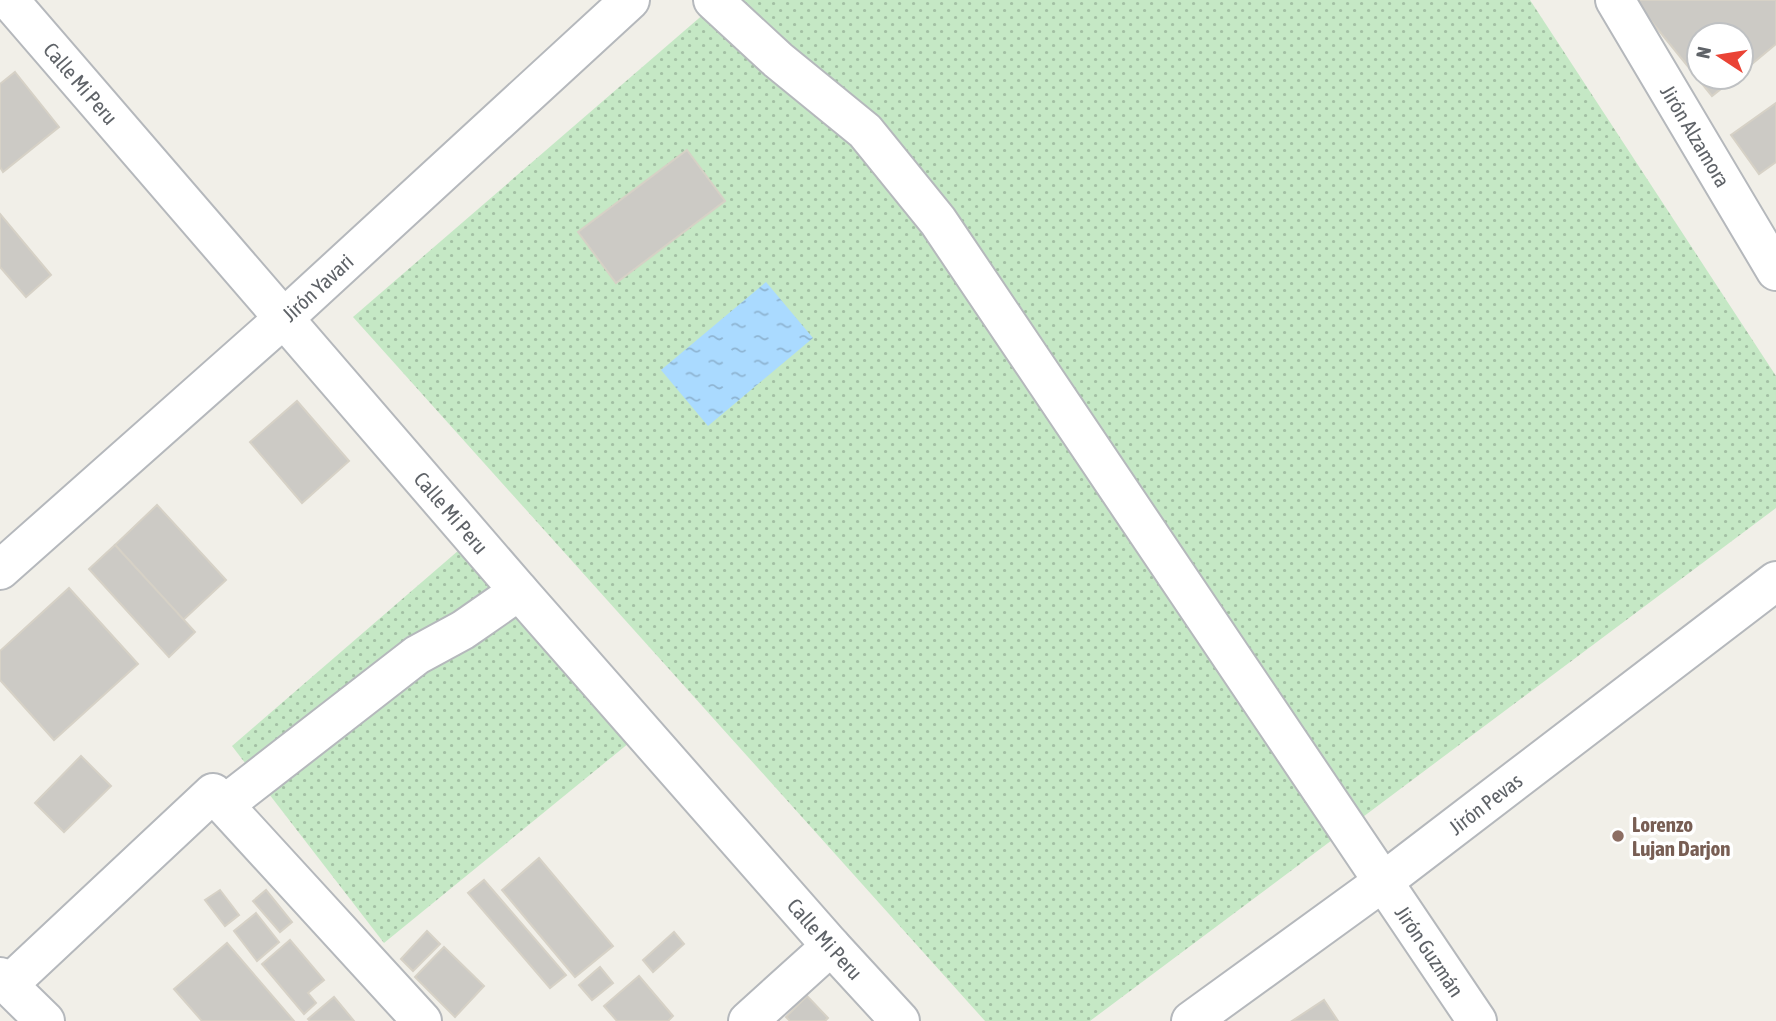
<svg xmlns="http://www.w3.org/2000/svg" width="1776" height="1021" viewBox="0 0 1776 1021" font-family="'Asap Condensed',sans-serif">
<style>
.park{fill:url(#park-dots)}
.water{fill:url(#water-ripples)}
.building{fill:#cccac5;stroke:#d6d1c6;stroke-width:2}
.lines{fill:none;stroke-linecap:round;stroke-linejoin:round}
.minor-casing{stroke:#b5b8bc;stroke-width:42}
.minor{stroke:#fff;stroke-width:38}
.education-dot{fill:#8d6e63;stroke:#fff;stroke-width:2.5}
.labels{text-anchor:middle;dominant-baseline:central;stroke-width:7;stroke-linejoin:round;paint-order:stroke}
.street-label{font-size:21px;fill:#5f6368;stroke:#fff}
.education-label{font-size:21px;font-weight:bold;fill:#785e54;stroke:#fff;text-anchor:start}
</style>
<defs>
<pattern id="park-dots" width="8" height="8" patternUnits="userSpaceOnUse" patternTransform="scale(1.75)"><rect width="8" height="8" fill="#c5e8c5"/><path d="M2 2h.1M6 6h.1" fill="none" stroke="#a3c0a4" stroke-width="1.8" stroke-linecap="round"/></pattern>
<pattern id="water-ripples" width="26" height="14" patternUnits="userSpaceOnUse" patternTransform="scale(1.75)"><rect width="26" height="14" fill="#aadaff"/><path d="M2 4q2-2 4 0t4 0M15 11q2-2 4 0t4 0" fill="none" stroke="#8eb4d2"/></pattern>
</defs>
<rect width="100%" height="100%" fill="#f1efe8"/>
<g class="park">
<path d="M720,0h810l246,376v132l-686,513h-105l-632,-704z"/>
<path d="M459,550l170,193 -245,200 -152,-197z"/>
</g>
<path class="water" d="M766,282l47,56 -105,88 -47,-56z"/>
<g class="building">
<path d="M1634,0h142v44l-35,29v-38h-42v42h37l-24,19z"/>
<path d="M15,72l44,55 -56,45 -3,-5v-83z"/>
<path d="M1776,103v59l-17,12 -28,-39z"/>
<path d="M687,150l38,51 -109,82 -38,-51z"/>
<path d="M0,214l51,61 -25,22 -26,-30z"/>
<path d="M297,401l52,60 -47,42 -52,-61z"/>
<path d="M157,505l69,75 -43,40 -68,-75z"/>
<path d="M115,545l80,87 -26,25 -80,-88z"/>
<path d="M69,588l69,76 -84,76 -54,-60v-29z"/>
<path d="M81,756l30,30 -47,46 -29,-29z"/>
<path d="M539,858l74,88 -38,31 -73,-87z"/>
<path d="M484,880l82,95 -16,13 -82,-95z"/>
<path d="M220,890l19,25 -14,11 -20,-26z"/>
<path d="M266,890l26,32 -12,10 -27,-31z"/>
<path d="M256,913l23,29 -22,19 -23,-30z"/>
<path d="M427,931l13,13 -27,27 -12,-12z"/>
<path d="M674,932l10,12 -31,28 -10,-12z"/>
<path d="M290,940l34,40 -16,13 8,10 -12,11 -42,-50z"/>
<path d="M227,943l67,78h-92l-28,-32z"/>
<path d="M444,947l40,39 -29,31 -40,-40z"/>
<path d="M600,967l13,16 -21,17 -13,-15z"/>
<path d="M639,976l34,40 -5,5h-51l-13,-15z"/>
<path d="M807,996l21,22 -3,3h-35l-4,-4z"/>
<path d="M334,997l20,24h-44l-2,-2z"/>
<path d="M1324,1000l14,21h-46z"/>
</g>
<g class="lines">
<g class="minor-casing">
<g id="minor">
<path id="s1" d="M9,0l510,591 312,355 69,75"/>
<path id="s2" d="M713,0l65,60 87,71 73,90 539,800"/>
<path id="s3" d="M1615,0l161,271"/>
<path id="s4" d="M0,570l283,-251 347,-319"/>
<path d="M224,805l193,-150 46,-25 56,-39"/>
<path d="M0,977l45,44"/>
<path d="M8,985l205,-192 209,228"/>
<path d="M748,1021l83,-75"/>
<path id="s5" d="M1191,1021l193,-140 392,-300"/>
</g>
</g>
<use href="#minor" class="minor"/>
</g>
<circle class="education-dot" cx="1618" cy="836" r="7"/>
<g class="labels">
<g class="street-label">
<text stroke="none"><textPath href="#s1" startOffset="110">Calle Mi Peru</textPath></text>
<text stroke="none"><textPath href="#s3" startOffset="158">Jirón Alzamora</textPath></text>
<text stroke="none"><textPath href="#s4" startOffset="425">Jirón Yavari</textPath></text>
<text stroke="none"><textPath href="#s1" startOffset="677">Calle Mi Peru</textPath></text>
<text stroke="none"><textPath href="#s5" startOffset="366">Jirón Pevas</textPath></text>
<text stroke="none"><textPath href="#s1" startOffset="1244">Calle Mi Peru</textPath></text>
<text stroke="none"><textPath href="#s2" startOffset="1197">Jirón Guzmán</textPath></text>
</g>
<g class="education-label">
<text x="1632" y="824">Lorenzo<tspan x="1632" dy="24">Lujan Darjon</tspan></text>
</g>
</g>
<g transform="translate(1720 56) rotate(282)"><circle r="33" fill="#ffffff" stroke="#bfc1c3" stroke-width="2"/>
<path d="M0-5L12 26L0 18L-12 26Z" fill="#ea4335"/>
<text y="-10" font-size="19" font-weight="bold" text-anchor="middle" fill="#5f6368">N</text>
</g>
</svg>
